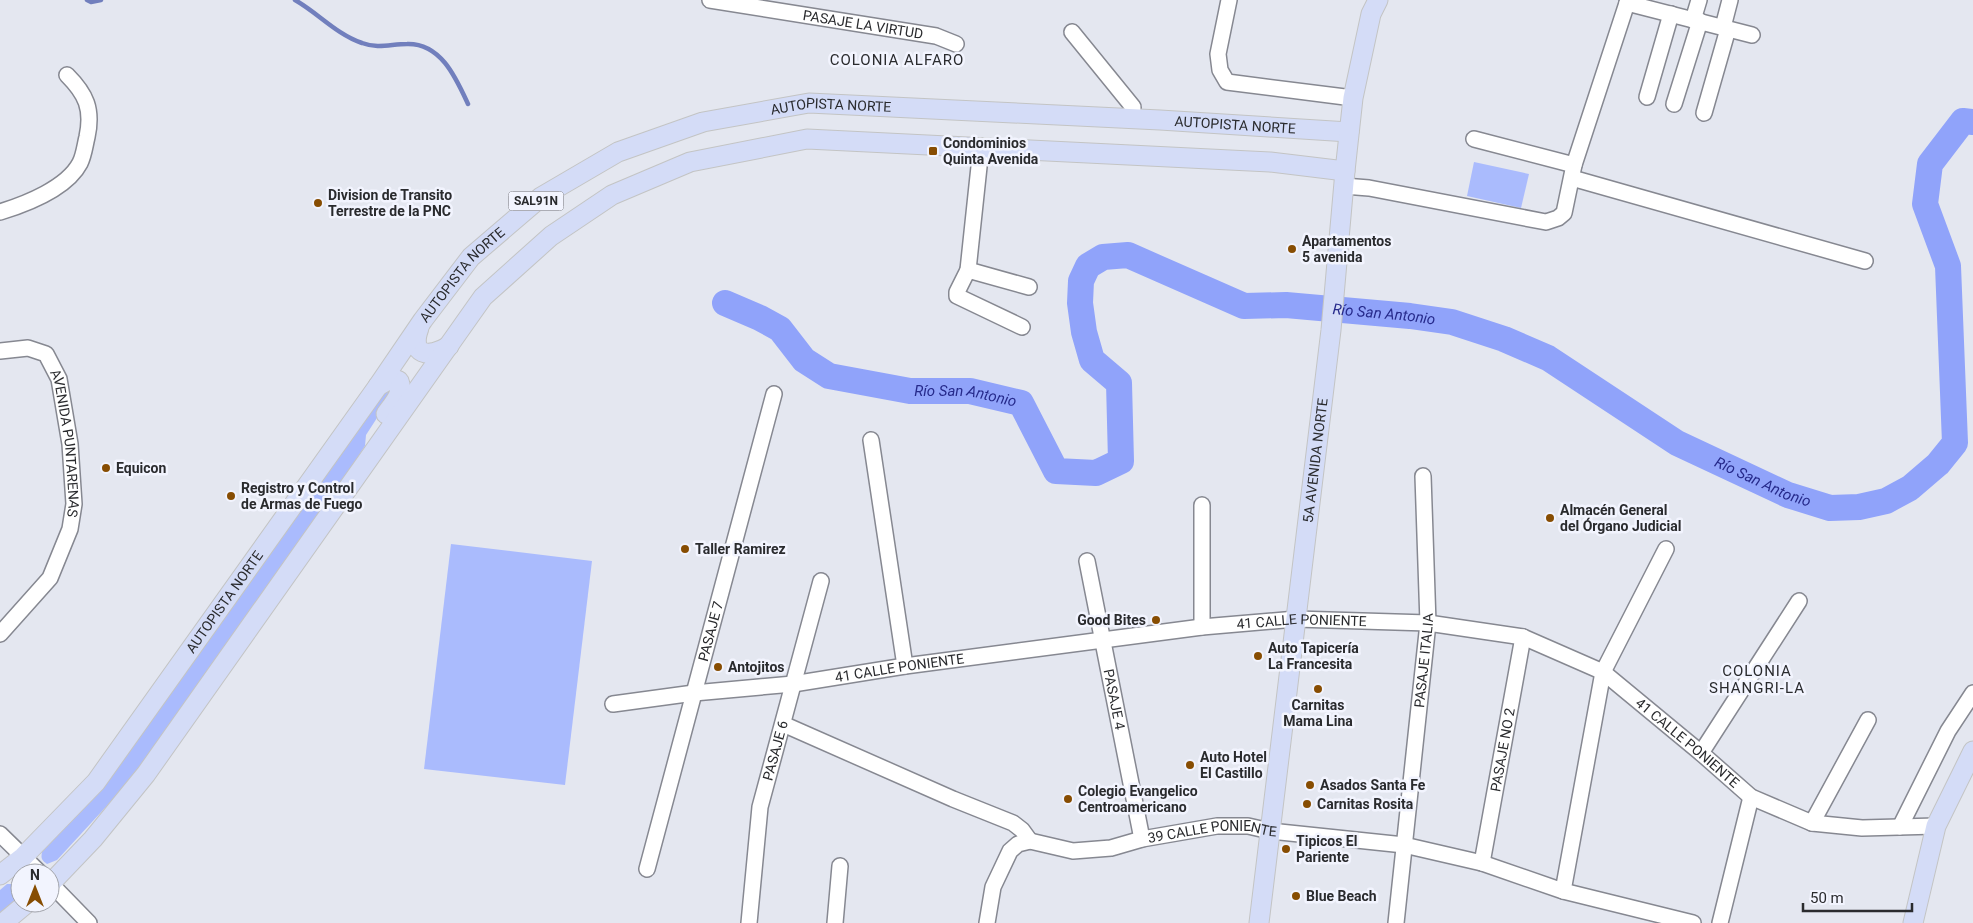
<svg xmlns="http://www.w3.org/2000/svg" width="1973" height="923" viewBox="0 0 1973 923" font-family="Roboto,sans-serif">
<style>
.green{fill:#aabbfd}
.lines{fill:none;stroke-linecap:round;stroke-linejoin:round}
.stream{stroke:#717fbd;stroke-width:4.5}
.river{stroke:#90a3fa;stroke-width:26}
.minor-casing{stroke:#868891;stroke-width:18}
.major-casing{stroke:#c3c4c4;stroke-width:21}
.minor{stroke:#fff;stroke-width:15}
.major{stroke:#d4dcf7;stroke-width:19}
.poi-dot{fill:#874d02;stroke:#f2f4fe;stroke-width:2}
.labels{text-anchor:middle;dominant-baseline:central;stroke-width:5;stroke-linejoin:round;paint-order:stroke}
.shield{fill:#f2f4fe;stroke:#66676c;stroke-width:1}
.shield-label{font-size:12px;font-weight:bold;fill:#2a2b2e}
.street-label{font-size:14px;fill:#2a2b2e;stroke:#f2f4fe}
.poi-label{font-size:14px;font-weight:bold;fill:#2a2b2e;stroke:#f2f4fe;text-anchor:start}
.neighbourhood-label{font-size:15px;letter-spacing:1px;fill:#2a2b2e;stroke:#f2f4fe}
.water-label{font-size:15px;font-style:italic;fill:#262a8b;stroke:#f2f4fe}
</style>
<rect width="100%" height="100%" fill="#e4e7f0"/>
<g class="green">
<path d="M1474,162l55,12 -8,34 -54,-12z"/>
<path d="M384,389l8,1 -6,14 -20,31 -1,11 -44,67 -181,253 -25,31 -58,63 -10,4c-6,-4 -6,-6 -5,-12l47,-50 51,-65z"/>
<path d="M451,544l141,17 -27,224 -141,-16z"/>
<path d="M7,884h10l3,3c1,13 -11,19 -20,27v-24z"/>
</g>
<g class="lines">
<g class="stream">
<path d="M87,0l4,2 10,-2"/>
<path d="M295,0c23,13 41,34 67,43 16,6 29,1 45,1 34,-1 49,34 61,60"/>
</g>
<path class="river" id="s1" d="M725,303l35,15 20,11 24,31 25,16 81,15h60l51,12 35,68 40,2 25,-12 -2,-78 -27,-23 -8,-28 -4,-29 1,-22 7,-15 15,-9 25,-2 116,51 42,-1 124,11 42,6 52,17 44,19 129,85 111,52 42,13 29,-1 27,-6 24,-13 28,-24 17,-21 -7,-177 -23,-62 5,-40 33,-43 10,1"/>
<g class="minor-casing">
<g id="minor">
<path id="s2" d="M710,0l226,36 20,8"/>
<path d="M1229,0l-11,54 2,16 7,12 126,16"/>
<path d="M1627,3l125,32"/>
<path d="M1693,20l6,-20"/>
<path d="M1723,27l7,-27"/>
<path d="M1072,32l61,75 -1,12"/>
<path d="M1647,97l24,-83"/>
<path d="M1674,104l26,-83"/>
<path d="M1704,113l24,-84"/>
<path d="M1474,139l100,26"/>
<path d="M981,148l-13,122 -11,22v4l65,31"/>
<path d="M1572,178l293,83"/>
<path d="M1344,186l25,2 177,34 12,-4 6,-5 10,-48 54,-165"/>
<path d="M0,212c26,-8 67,-24 80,-49 4,-8 5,-18 7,-26 6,-28 -1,-43 -20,-62"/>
<path d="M968,270l61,17"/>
<path id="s3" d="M0,351l28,-3 18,6 13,25 11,65 4,60 -4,25 -20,49 -50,56"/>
<path d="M871,440l34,226"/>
<path id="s4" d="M1087,561l55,278"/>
<path d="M1202,627v-122"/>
<path id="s5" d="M613,704l81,-11 99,-9 112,-18 297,-39 94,-8 132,4 95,14 80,35 98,81 50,44 61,26 50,5 74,-2"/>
<path d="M783,724l170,75 60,24 9,7 8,11"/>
<path d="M1701,753l98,-152"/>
<path d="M1812,823l56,-103"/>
<path d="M1900,827l48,-96 25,-38"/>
<path d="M0,834l40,39"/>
<path id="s6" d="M1482,863l41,-226"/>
<path id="s7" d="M647,869l127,-475"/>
<path d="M50,883l39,40"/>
<path d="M1563,891l40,-219 63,-123"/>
<path id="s8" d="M749,923l11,-116 61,-226"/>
<path d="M835,923l5,-57"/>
<path id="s9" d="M987,923l6,-36 17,-36 8,-7 12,-3 43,10 38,-3 31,-9 75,-13h31l22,5 134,14 78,18 81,28 130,32"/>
<path id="s10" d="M1396,923l32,-300 -5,-147"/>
<path d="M1720,923l31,-126"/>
</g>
</g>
<g class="major-casing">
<g id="major">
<path d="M419,328c-10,27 9,31 30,18"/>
<path d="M378,386l14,-8 7,3c5,12 -6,23 -13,33"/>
<path id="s11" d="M0,875l23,-18 73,-75 282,-396 45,-66 48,-63 70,-60 77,-45 85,-30 106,-19 351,17 189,12"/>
<path d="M50,884l43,-45 53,-65 337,-477 68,-61 61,-41 78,-33 117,-23 463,23 75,9"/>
<path d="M3,923l24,-20"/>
<path id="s12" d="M1259,923l72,-593 14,-159 8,-73 18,-84 7,-14"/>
<path d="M1913,923l23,-97 37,-75"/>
</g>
</g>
<use href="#minor" class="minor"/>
<use href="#major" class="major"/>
</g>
<g class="poi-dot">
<rect x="928" y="146" width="10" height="10" rx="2.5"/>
<circle cx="318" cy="203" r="5"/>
<circle cx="1292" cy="249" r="5"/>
<circle cx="106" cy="468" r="5"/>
<circle cx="231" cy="496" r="5"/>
<circle cx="1550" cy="518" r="5"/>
<circle cx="685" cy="549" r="5"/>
<circle cx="1156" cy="620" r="5"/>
<circle cx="1258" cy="656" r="5"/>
<circle cx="718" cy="667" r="5"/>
<circle cx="1318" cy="689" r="5"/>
<circle cx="1190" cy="765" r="5"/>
<circle cx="1310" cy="785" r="5"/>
<circle cx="1068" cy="799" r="5"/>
<circle cx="1307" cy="804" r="5"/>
<circle cx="1286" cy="849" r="5"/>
<circle cx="1296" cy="896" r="5"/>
</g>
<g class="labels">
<rect class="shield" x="508.5" y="191.5" width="55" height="19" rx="4"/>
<g class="shield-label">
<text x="536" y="201">SAL91N</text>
</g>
<g class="street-label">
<text stroke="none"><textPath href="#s2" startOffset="155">PASAJE LA VIRTUD</textPath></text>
<text stroke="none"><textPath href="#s11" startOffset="1180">AUTOPISTA NORTE</textPath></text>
<text stroke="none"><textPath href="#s11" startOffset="1585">AUTOPISTA NORTE</textPath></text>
<text stroke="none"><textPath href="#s11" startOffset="760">AUTOPISTA NORTE</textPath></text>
<text stroke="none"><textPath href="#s3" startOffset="140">AVENIDA PUNTARENAS</textPath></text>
<text stroke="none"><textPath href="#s12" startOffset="466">5A AVENIDA NORTE</textPath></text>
<text stroke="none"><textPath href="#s11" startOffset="355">AUTOPISTA NORTE</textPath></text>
<text stroke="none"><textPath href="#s5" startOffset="694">41 CALLE PONIENTE</textPath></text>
<text stroke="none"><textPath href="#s7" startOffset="246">PASAJE 7</textPath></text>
<text stroke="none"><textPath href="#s10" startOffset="264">PASAJE ITALIA</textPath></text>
<text stroke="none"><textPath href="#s5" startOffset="289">41 CALLE PONIENTE</textPath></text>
<text stroke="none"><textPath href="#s4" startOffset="141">PASAJE 4</textPath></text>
<text stroke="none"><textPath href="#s5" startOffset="1114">41 CALLE PONIENTE</textPath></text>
<text stroke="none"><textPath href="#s8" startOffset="175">PASAJE 6</textPath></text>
<text stroke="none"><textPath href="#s6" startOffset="115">PASAJE NO 2</textPath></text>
<text stroke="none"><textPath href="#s9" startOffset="285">39 CALLE PONIENTE</textPath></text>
</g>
<g class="poi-label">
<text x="943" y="143">Condominios<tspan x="943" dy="16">Quinta Avenida</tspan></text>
<text x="328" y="195">Division de Transito<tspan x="328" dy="16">Terrestre de la PNC</tspan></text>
<text x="1302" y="241">Apartamentos<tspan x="1302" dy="16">5 avenida</tspan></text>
<text x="116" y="468">Equicon</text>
<text x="241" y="488">Registro y Control<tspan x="241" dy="16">de Armas de Fuego</tspan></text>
<text x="1560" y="510">Almacén General<tspan x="1560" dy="16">del Órgano Judicial</tspan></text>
<text x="695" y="549">Taller Ramirez</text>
<text x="1146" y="620" text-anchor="end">Good Bites</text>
<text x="1268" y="648">Auto Tapicería<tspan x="1268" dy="16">La Francesita</tspan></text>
<text x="728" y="667">Antojitos</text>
<text x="1318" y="705" text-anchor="middle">Carnitas<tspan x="1318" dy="16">Mama Lina</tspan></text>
<text x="1200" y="757">Auto Hotel<tspan x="1200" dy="16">El Castillo</tspan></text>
<text x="1320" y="785">Asados Santa Fe</text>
<text x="1078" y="791">Colegio Evangelico<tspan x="1078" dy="16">Centroamericano</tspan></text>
<text x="1317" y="804">Carnitas Rosita</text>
<text x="1296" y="841">Tipicos El<tspan x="1296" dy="16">Pariente</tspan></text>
<text x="1306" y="896">Blue Beach</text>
</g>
<g class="neighbourhood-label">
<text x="897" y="60">COLONIA ALFARO</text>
<text x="1757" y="671">COLONIA<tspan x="1757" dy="17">SHANGRI-LA</tspan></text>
</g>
<g class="water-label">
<text stroke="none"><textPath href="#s1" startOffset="989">Río San Antonio</textPath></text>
<text stroke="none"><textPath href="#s1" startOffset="268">Río San Antonio</textPath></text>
<text stroke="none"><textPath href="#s1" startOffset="1409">Río San Antonio</textPath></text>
</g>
</g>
<g transform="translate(35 888)"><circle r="24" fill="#f2f4fe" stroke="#a2a4ab"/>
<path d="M0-4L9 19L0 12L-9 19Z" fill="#874d02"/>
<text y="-8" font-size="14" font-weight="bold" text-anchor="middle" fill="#2a2b2e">N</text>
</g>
<path d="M1803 903v8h109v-8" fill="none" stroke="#2a2b2e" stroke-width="2.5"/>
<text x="1810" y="903" font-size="15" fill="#2a2b2e" stroke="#f2f4fe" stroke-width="4" paint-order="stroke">50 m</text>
</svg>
